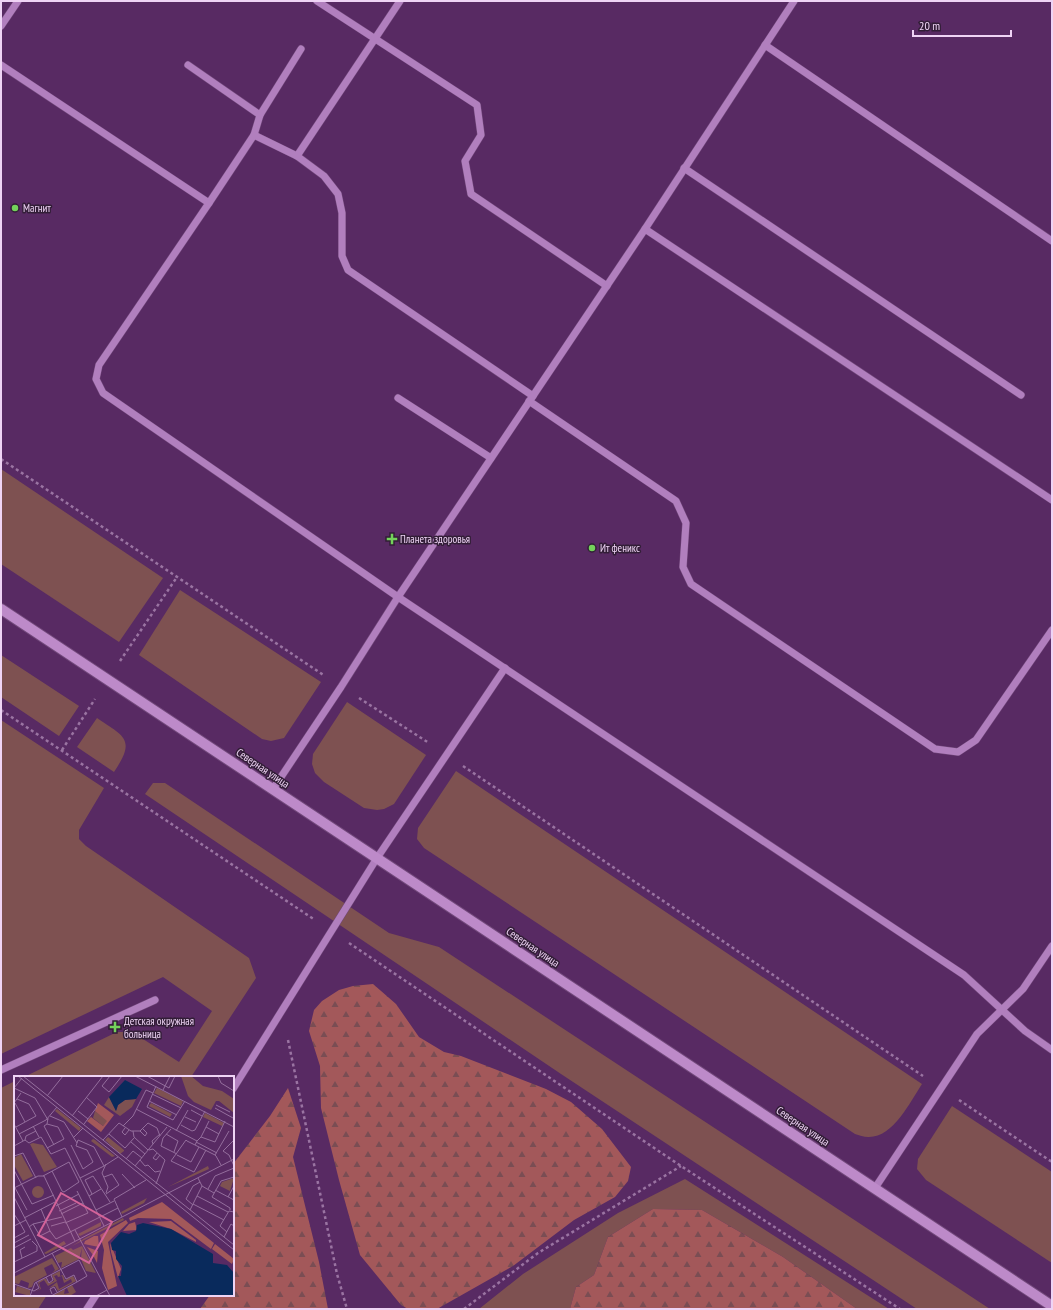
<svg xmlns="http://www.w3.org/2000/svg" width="1053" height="1310" viewBox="0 0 1053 1310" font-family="'PT Sans Narrow',sans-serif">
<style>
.grass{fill:#7e5151}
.forest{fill:url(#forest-firs)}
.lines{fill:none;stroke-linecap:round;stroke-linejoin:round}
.minor-casing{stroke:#72497b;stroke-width:8}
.major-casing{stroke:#72497b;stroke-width:12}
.path{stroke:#9a74a2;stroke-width:2.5;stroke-dasharray:3 3;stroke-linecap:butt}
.minor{stroke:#b17fbe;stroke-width:7}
.major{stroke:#bd8ac9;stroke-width:10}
.poi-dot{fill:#74d25b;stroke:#321e37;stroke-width:1.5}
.labels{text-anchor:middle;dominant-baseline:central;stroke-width:3;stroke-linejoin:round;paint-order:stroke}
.poi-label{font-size:11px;fill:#efd4f5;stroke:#321e37;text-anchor:start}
.street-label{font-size:11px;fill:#efd4f5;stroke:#321e37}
.inset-road{fill:none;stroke:#946e9d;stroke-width:1}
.view{fill:#d46399;fill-opacity:0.15;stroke:#d46399;stroke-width:2}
.inset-edge{fill:none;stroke:#efd4f5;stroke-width:2}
</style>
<defs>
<pattern id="forest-firs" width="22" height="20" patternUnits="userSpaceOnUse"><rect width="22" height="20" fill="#a3585a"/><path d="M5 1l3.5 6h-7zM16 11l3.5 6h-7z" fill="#7a4d53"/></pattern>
</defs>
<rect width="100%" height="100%" fill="#582a63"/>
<g class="grass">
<path d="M1,469l162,109 -44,64 -118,-78z"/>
<path d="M180,590l141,92 -37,56 -13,3 -9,-2 -123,-84z"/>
<path d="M1,655l78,51 -20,30 -58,-39z"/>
<path d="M347,702l79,53 -32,49 -10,5 -7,1 -13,-2 -40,-26 -9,-9 -3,-9 1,-10z"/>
<path d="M97,718c28,19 39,21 17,54l-37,-25z"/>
<path d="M1,720l103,68 -25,42v9l7,7 163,112 7,20 -65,99h-167l93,-45h15l47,30 33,-51 -49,-34 -162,77z"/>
<path d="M456,771l466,313c-12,18 -29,54 -54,53 -4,0 -9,-2 -13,-3l-431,-286 -7,-9 1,-11z"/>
<path d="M153,783h12l224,150 50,14 551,362h-73l-356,-235 -416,-280z"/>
<path d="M15,1081v214h32l-9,14h-37v-221z"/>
<path d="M952,1106l100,66v91l-126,-83 -9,-11 1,-10z"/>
<path d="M685,1179l204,130h-32l-74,-52 -81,-47 -49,-1 -45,28 -14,38 -18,12 -6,22h-91l44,-35 95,-61z"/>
</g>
<g class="forest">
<path d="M373,984l23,20 23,33 25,15 17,4 85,33 25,13 31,27 29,38 -3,14 -13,16 -41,23 -61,46 -76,43h-29l-7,-4 -41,-50 -21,-75 -18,-72 -1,-42 -11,-35 5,-21 8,-9 17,-11 14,-4z"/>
<path d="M288,1088l13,40 -8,29 26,105 9,47h-128l10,-14h23v-131l37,-48z"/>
<path d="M653,1209l49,1 81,47 74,52h-287l6,-22 18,-12 14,-38z"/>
</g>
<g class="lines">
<g class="minor-casing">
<g id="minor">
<path d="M317,1l160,104 4,30 -16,26 6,33 136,92"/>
<path d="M1,26l17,-25"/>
<path d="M765,45l287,196"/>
<path d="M1,65l208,138 -110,162 -3,14 7,14 295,204 566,378 61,56 27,19"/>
<path d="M188,65l72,50"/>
<path d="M254,135l6,-20 41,-66"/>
<path d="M297,156l27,20 14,18 4,19v43l6,14 185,126"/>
<path d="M684,168l337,227"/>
<path d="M209,203l45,-68 43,21 103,-155"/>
<path d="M645,229l407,271"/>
<path d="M398,398l93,60"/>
<path d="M529,401l147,100 10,22 -3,44 8,17 244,165 23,3 18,-12 76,-110"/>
<path d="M273,789l68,-102 57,-90 247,-368 149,-228"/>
<path d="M1,1070l154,-70"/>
<path d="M233,1089l144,-231 128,-190"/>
<path d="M875,1188l102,-154 46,-45 29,-43"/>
<path d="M87,1309l9,-14"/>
</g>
</g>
<g class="major-casing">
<path id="major" d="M1,609l1051,697"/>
</g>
<g class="path">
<path d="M1,459l324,217"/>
<path d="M120,661l57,-84"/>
<path d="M359,698l70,45"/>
<path d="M1,710l314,210"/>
<path d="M62,750l33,-51"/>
<path d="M463,766l460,310"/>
<path d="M349,943l332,223 219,143"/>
<path d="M288,1040l49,234 10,35"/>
<path d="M959,1100l93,62"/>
<path d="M464,1309l74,-56 143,-87"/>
</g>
<use href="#minor" class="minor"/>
<use href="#major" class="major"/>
</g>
<g class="poi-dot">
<circle cx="15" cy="208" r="4"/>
<path d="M390 533h4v4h4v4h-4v4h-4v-4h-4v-4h4z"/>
<circle cx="592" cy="548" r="4"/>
<path d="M113 1021h4v4h4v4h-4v4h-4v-4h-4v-4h4z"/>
</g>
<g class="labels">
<g class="poi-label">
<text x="23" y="208">Магнит</text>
<text x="400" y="539">Планета здоровья</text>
<text x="600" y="548">Ит феникс</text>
<text x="124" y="1021">Детская окружная<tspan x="124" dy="13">больница</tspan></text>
</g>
<g class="street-label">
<text transform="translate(263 768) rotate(34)">Северная улица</text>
<text transform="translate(533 947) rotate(34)">Северная улица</text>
<text transform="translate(803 1126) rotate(34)">Северная улица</text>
</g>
</g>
<g transform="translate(14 1076)">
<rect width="220" height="220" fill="#582a63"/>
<path d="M143,12l26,13 -2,5 -27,-13zM43,33l24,19 -2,3 -24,-20zM81,35l13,10 -5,5 -10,-8zM191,37l19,10 -2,3 -19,-9zM94,61l16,13v1l-4,3 -15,-14zM79,63l2,1 20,16 -3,1 -21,-16zM19,67l10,2 14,22 -13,5 -14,-28zM194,90l1,3 -41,18zM133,122l-3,5 -22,11 -1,-2zM109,142l1,2 -52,26 13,-8zM87,146v4l-21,10 -2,-2zM50,165l2,3 -20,10 -2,-1zM68,170l14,27 -10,-2 -5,-12 1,-11 -3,11 -18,9 1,-6 -4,1 -3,-7 16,-8 2,2zM38,182l7,11 -7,4 3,-3 -3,-6 -8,4 3,7 -13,7 -2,5 -4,1 1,-5 -8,-3 -2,4 -5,-1v-6zM46,195v5l3,-1 2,5 8,-4 3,5 -18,10 -3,-5 -6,2 8,-6 2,7 13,-7 -1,-3 -7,4 -2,-7 -4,1 -1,-2 -3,1 3,5 -9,5 -4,-6 -5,3 2,6 -7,3 6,-3 -2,-7 7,-4 4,5 5,-2 -2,-6zM58,209l4,7 -6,4h-18l13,-7 -1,5 5,-1 -2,-5zM3,210l13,4v6l-15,-4z" fill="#7e5151"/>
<path d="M84,27l16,12 -13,17 -14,-11 4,-4 12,9 4,-5 -12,-10zM148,126l52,41 -3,6 -40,-30 -33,-1 -8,3 -1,-3zM112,144l2,3 -20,19 9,44 -9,4 -6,-22 2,-18 -4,-15zM157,145l25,19v2l-25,-13 -22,-7zM121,146l2,8 -14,1 6,-7zM80,160h4l1,11 -15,-3 1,-3zM96,167l11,26 -3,9 -7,-26zM201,168l19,15 -2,5 -20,-15zM73,171l11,4 -1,12 -4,-8z" fill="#a3585a"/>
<path d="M167,0h10l12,10 19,5 12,8v14l-15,-12h-3l-5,9 -17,-8 -6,-6zM95,21l7,14 2,-6 7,-5 11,-1 -4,8 -12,9 -16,-11z" fill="#7e5151"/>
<path d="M137,27l21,11 -2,3 -21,-11zM7,78l12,22 -10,5 -9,-16v-7zM220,102l-4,13 -10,-5 2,-4zM18 116a6 6 0 1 1 12 0a6 6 0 1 1-12 0Z" fill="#7e5151"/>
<path d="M111,4l17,9 -6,10 -11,1 -7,5 -2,6 -7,-14zM129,147l28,6 42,25v9l14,2 7,8v23h-107l-9,-20h3l1,-10 -6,-7v-8l-4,-1 -1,-7 10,-11 8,2 7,-3 1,-6z" fill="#092a5c"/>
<path class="inset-road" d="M4,0l216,174M9,0l211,169M96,0l-8,10 7,6 13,-16M121,0l99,51M133,0l22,12 6,-12M204,0l3,7 13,8M0,12l21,10 13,22M0,12l8,-10M149,14l7,-14M139,17l-6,14 26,13 12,-19M138,18l29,14M33,20l16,-20M135,25l28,14M0,27l7,-10M1,27l10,19M202,29l14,7M201,32l18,10M122,33l61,32 -2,4M177,34l11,6M64,35l10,8M36,40l14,6 13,21M58,40l31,-40M171,41l11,5M0,48l9,17M33,48l-3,2 10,19M70,48l13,-17 -11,-10M167,49l11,6 3,-1 10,-19M19,50l6,11M109,50l10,-10 13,-26 7,3 3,-7M2,51l20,-11 -7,-12 -12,-5M192,51l13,7M111,52l-3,4 3,3 4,-5M157,53l-8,9 -2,8 16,8M119,55l1,6 14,13M126,55l5,5 2,-3 -5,-5M162,55l12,-21M5,58l27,-14 11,-13M95,58l16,14 9,-10M152,58l12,7 -4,11M187,61l8,-16M59,62l10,-10M11,64l1,-4 10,-5M89,64l16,-17 12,8h9l8,-8 9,5 3,8M220,64l-11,11 6,4 5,11M183,65l4,-4 14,5 10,-21M117,66l14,12M182,66l21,11M139,68l-1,-3 8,-7M57,69l12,24 10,-7 -6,-12 -11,-4 2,-6 16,7 10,19 14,-9M0,70l11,-6 4,3 12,-6 10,17 14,-6 31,62 18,-9M33,72l17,-9 -6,-12 -11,-3 1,-6M135,74l4,-1 12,11 -9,24M192,74l-12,22 -23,-11 15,-21 1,1 28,14 1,1 5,9M143,77l-4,5 3,2 4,-5M163,79l14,7 8,-15M201,79l14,-24M0,80l9,-3 13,25M112,83l7,-8 9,7M126,84l5,6 3,-1 7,7 5,-1M92,88l-4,9 6,14 -2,6M121,90l32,-39M0,94l18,34 22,-9M38,95l10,20M108,98l13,14M29,100l26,-14 10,20 -15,10 -2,-1M90,101l8,-3 7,11 -13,9M66,102l24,-12M184,102l4,8 12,7M0,110l13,24M0,112l24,-12h6l31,65M194,113l7,-13 19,-8M201,114l19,10M78,118l-7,-14 8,-4 17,26M75,120l12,-7M183,120l31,16M0,121l31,60M214,121l6,-11M179,128l31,16M179,129l-7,-6 7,-13 7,-4M42,130l23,-12M104,132l-4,-9 32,-19M27,133l9,22M82,134l8,16M176,134l12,-24M216,134v-2l-18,-11 9,-16 13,-4M45,135l17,-8M0,138l6,9 6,-3M47,138l22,-11M10,142l31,-16M51,147l23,-10 -11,-22M19,148l29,-7M0,150l6,-3 5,9 -11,6M37,150l14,-4M15,151l4,-3 7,12 10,-5 6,8 62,-31 4,9M61,154l35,66M213,156l-7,-6 9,-15 5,1M210,161l7,-13 3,2M0,167l15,-8M0,172l17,-9M8,182l-2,-8 5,-3M0,186l23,-11v-5l-5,-5M0,197l220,-114M32,201l3,6 4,-3 -2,-5M0,208l20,7 5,-3 -3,-6M38,218l-2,-5 4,-2 3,5M16,220l5,-13 44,-23 8,16 -10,6M37,220l26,-14 -3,-7 -8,4 -14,-26M82,220l11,-6"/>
<path class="view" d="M47,117l51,29 -23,41 -51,-28z"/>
<rect width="220" height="220" class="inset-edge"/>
</g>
<rect width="1053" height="1310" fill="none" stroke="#efd4f5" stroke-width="4"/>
<path d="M913 30v6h98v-6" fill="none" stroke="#efd4f5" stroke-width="2"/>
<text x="919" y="30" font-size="12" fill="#efd4f5" stroke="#321e37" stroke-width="3" paint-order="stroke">20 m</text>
</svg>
